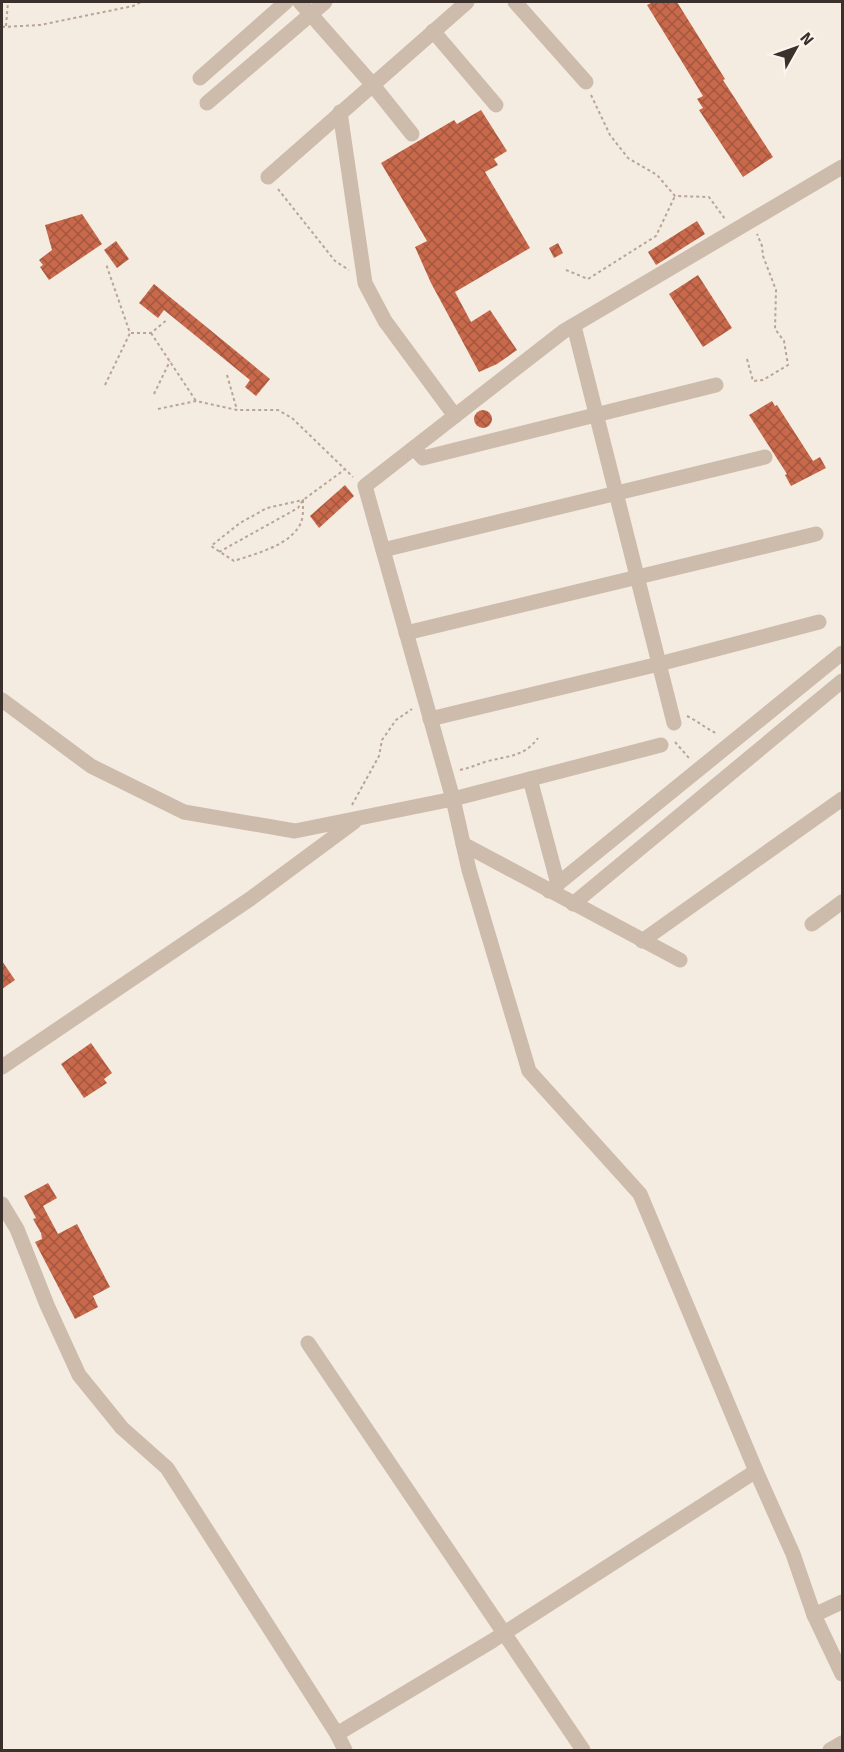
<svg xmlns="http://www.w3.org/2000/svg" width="844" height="1752" viewBox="0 0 844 1752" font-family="Signika,sans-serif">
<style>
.building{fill:url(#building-cross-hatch)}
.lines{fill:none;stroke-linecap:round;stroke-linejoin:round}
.path{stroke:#b9a596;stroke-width:2;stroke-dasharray:3 3;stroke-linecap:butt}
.street{stroke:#cdbbac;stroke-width:15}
</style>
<defs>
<pattern id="building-cross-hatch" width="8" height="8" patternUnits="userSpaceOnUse" patternTransform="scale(1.5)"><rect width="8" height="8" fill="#c8694b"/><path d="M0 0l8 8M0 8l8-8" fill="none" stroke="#a4573f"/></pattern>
</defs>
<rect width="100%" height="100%" fill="#f4ebe1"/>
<g class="building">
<path d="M653,2h24l48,77 -2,1 50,77 -30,20 -44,-67 4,-2 -6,-9 6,-3 -56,-91z"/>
<path d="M481,110l26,41 -13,8 4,6 -13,7 45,76 -75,44 16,30 19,-12 27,40 -20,14 -18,8 -48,-89 -16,-36 12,-6 -46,-78 73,-43 3,4z"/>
<path d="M82,214l20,30 -53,36 -9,-13 3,-2 -4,-5 13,-10 -7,-25z"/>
<path d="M697,221l8,13 -49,31 -8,-13z"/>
<path d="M116,241l13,18 -12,9 -13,-18z"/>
<path d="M558,243l5,10 -9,5 -5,-10z"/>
<path d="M698,275l34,53 -29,19 -34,-53z"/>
<path d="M154,284l116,95 -14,17 -11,-9 5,-7 -86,-70 -6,8 -19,-15z"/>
<path d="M772,401l3,5 2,-1 36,56 7,-4 6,11 -35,18 -6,-11 2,-1 -38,-59z"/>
<circle cx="483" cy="419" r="9"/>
<path d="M345,485l9,11 -35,32 -9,-12z"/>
<path d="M2,961l13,19 -13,9z"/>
<path d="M91,1043l21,30 -8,6 3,4 -23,15 -23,-34z"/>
<path d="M48,1183l9,15 -14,8 15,28 19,-10 33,63 -17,9 5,11 -23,12 -40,-77 7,-3 -1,-6 -8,-14 3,-1 -12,-22z"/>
</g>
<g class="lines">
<g class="path">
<path d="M6,26l2,-24"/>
<path d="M2,27l38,-2 93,-19 8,-4"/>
<path d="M591,95l19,40 18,23 29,17 18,21 34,1 16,22"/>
<path d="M278,189l57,72 14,9"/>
<path d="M566,270l22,9 68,-43 19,-40"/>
<path d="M131,333h20l17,-14"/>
<path d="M151,333l45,68"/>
<path d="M747,359l6,22 10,-1 25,-15 -4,-24 -9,-12 1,-39 -13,-34 -1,-10 -5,-12"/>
<path d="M227,375l10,35"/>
<path d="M105,385l25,-52 -24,-69"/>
<path d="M154,394l16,-33"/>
<path d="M158,409l38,-8 41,9h41l14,8 61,59"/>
<path d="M303,500c0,10 1,20 -5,28 -13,19 -44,26 -64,33l-23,-15 29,-23 27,-15z"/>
<path d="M219,552l79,-44 5,-8 41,-30"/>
<path d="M687,716c11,5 19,13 31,18"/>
<path d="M675,742l14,16"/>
<path d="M460,770c10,-2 18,-6 28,-9 21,-5 37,-5 50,-23"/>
<path d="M352,805l27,-49 3,-16 14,-20 16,-11"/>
</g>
<g class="street">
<path d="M300,2l72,82 40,50"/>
<path d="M515,2l71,80"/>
<path d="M433,31l63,74"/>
<path d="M200,78l86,-76"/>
<path d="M207,103l118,-101"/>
<path d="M340,112l25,171 20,38 70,95"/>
<path d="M842,167l-278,164 -199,155 88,313 16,71 60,201 111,123 116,277 37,83 21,61 28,59"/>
<path d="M268,177l199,-175"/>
<path d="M574,326l100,397"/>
<path d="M414,448l9,10 293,-73"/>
<path d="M383,550l382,-93"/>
<path d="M406,633l410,-99"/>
<path d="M2,700l89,66 93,46 111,19 158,-32 208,-54"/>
<path d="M430,719l229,-55 160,-42"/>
<path d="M530,779l28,105"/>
<path d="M463,844l217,116"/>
<path d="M549,891l293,-238"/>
<path d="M573,904l269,-223"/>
<path d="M812,924l30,-22"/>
<path d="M642,941l200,-142"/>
<path d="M2,1067l248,-168 104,-77"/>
<path d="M2,1204l15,25 30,76 32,70 43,53 45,40 170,266 155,-93 264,-170"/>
<path d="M308,1343l275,407"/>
<path d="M814,1615l28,-13"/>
<path d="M337,1734l8,16"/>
<path d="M830,1750l12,-7"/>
</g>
</g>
<rect width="844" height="1752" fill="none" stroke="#3b302b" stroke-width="6"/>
<g transform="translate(796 48) rotate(50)" stroke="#fbf5ee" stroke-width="4.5" paint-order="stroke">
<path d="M0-4.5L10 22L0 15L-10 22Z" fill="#3b302b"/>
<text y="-9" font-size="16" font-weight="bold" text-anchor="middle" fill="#3b302b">N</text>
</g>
</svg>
